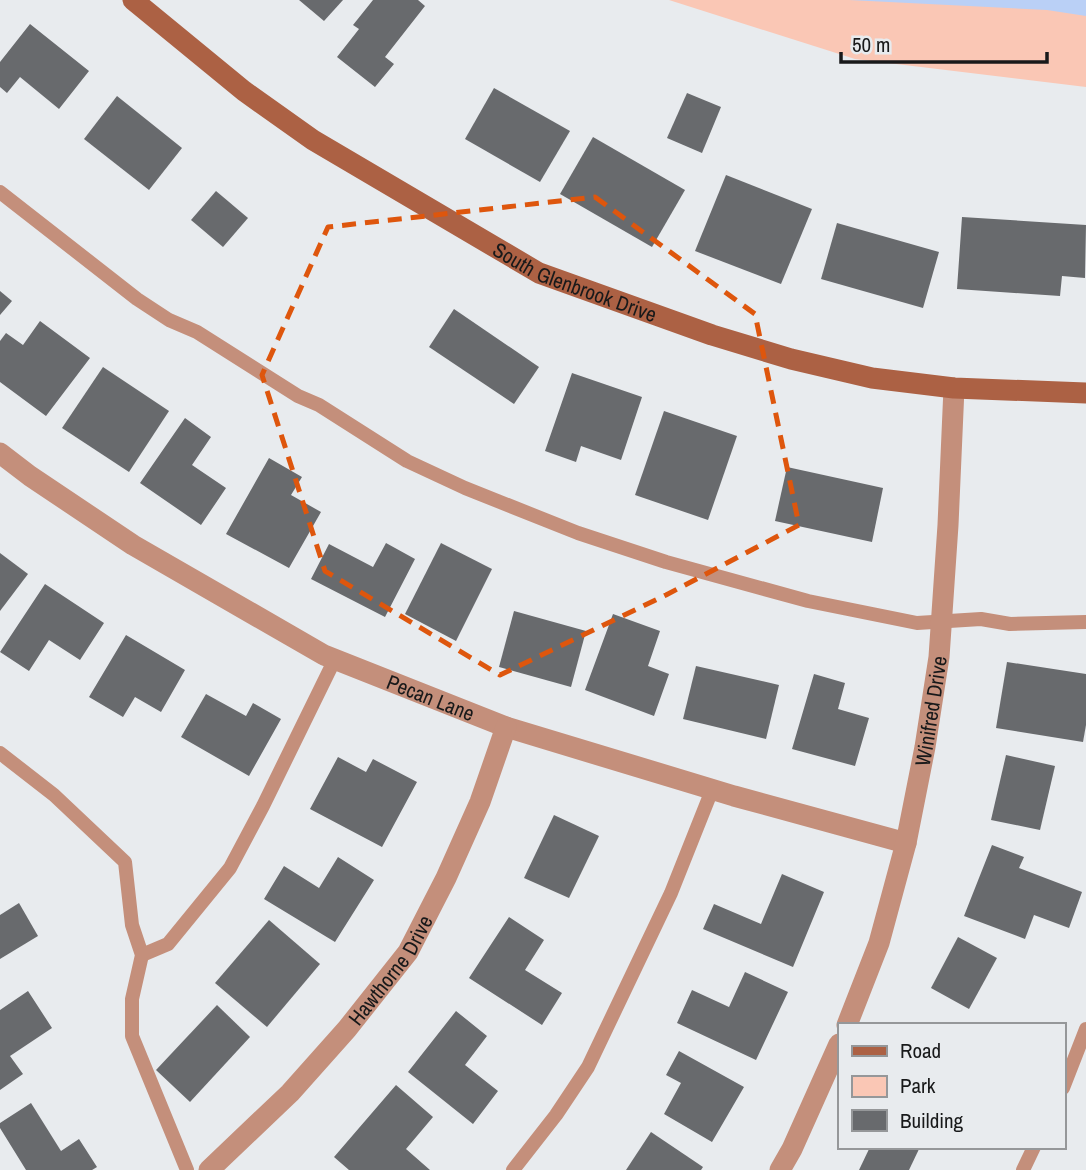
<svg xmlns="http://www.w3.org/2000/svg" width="1086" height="1170" viewBox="0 0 1086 1170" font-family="'Archivo Narrow',sans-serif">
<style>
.green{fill:#fac7b5}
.water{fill:#bad0f6}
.building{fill:#686a6d}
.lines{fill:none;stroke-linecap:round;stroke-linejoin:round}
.lane{stroke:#c48f7b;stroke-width:14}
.street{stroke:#c48f7b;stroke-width:21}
.secondary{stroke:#ac6144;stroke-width:21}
.marked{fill:none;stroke:#de560d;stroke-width:5;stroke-dasharray:14 9;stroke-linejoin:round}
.labels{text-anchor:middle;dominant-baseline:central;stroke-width:5;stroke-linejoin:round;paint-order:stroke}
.street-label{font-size:21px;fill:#18191a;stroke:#e8ebee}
</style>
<rect width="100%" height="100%" fill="#e8ebee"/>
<path class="green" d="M669,0h417v87l-231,-28z"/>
<path class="water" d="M849,0h237v16l-39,-6z"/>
<g class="building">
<path d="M299,0h44l-19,21z"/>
<path d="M373,0h45l7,6 -40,51 9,7 -19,23 -38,-30 22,-28 -6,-4z"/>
<path d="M30,24l59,47 -30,38 -39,-32 -13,16 -7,-6v-25z"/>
<path d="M494,88l76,43 -30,51 -75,-43z"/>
<path d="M687,93l34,14 -19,46 -35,-15z"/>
<path d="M117,96l65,52 -33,42 -65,-51z"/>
<path d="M593,137l92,53 -33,57 -92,-53z"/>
<path d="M726,175l86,34 -31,75 -86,-33z"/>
<path d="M216,191l32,27 -25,29 -32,-27z"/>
<path d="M962,217l124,8 -1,53 -23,-2 -2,20 -103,-7z"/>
<path d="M837,223l102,29 -16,56 -102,-29z"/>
<path d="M0,291l12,10 -12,14z"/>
<path d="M454,309l85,58 -25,37 -85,-57z"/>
<path d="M40,321l50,37 -44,58 -46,-34v-41l6,-8 17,12z"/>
<path d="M103,367l66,44 -40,61 -67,-44z"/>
<path d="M572,373l70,24 -21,63 -40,-14 -5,16 -31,-11z"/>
<path d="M664,411l73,25 -29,84 -73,-25z"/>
<path d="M185,418l26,19 -19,28 34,23 -25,37 -61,-42z"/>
<path d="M269,458l33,19 -11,18 30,17 -32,56 -63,-34z"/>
<path d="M787,467l96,21 -11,54 -97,-21z"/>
<path d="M386,543l29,16 -30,58 -74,-38 18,-35 44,23z"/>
<path d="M441,543l51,26 -36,72 -51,-27z"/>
<path d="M0,553l28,21 -28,37z"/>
<path d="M45,584l59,39 -24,37 -31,-20 -20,31 -29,-19z"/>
<path d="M514,611l72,20 -15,56 -72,-20z"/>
<path d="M613,614l47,17 -12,35 21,8 -15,42 -69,-26z"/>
<path d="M126,635l59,35 -24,42 -26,-15 -12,20 -34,-20z"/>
<path d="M1007,662l79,12v51l-3,17 -87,-14z"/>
<path d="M696,666l83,19 -13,54 -83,-20z"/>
<path d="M814,674l31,9 -7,26 31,9 -14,48 -63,-17z"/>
<path d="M206,694l40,22 7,-13 28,16 -32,57 -68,-39z"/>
<path d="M1006,755l49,11 -15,64 -49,-10z"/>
<path d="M338,757l28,15 7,-13 44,23 -35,65 -72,-38z"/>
<path d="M554,815l45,21 -30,62 -45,-20z"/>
<path d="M992,845l32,12 -5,11 63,24 -13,36 -35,-13 -9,24 -61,-23z"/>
<path d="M338,857l36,23 -39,62 -71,-43 20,-33 35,22z"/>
<path d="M782,874l42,18 -31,75 -90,-38 11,-25 47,20z"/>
<path d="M19,903l19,33 -38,23v-44z"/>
<path d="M509,917l35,23 -19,30 37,23 -20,32 -73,-47z"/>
<path d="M269,920l51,44 -53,63 -52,-44z"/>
<path d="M958,937l39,21 -28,51 -38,-21z"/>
<path d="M745,972l43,20 -32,68 -79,-37 15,-33 37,17z"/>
<path d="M28,991l24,37 -42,28 13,18 -23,16v-80z"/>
<path d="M217,1005l33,32 -60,65 -34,-32z"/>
<path d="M456,1011l31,25 -22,29 33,26 -25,33 -65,-52z"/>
<path d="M679,1051l65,36 -32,55 -48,-28 17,-31 -15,-8z"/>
<path d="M396,1085l37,32 -27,32 24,21h-81l-15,-13z"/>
<path d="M31,1103l30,48 18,-12 18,28 -5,3h-66l-26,-42v-5z"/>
<path d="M651,1132l52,35 -2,3h-75z"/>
<path d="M870,1147h50l-11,23h-50z"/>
</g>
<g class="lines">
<g class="lane">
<path d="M0,192l137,107 32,21 28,12 101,64 21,9 88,56 58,27 113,45 88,29 142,39 109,22 64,-4 29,5 76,-2"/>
<path d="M0,753l54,42 71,67 7,63 10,30 -10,44v37l55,134"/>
<path d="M142,955l26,-11 62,-76 33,-62 72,-147"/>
<path d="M1063,1088l23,-59"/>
<path d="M513,1170l43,-55 32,-48 83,-174 41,-103"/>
<path d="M1023,1170l11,-23"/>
</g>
<g class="street">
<path id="s1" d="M0,453l30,23 103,69 191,110 182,72 228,69 172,47"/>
<path id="s2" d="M847,1025l32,-82 27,-100 19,-96 14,-90 9,-132 6,-137"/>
<path id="s3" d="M209,1170l81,-77 57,-64 61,-77 38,-74 34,-76 26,-75"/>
<path d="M780,1170l12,-21 47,-105"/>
</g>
<path class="secondary" id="s4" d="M133,0l111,91 69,49 226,133 173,62 79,24 81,19 82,10 132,5"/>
</g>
<path class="marked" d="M595,197l160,117 44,211 -133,70 -166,80 -175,-104 -63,-196 66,-148z"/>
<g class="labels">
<g class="street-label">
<text stroke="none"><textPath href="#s4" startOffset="527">South Glenbrook Drive</textPath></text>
<text stroke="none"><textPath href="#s1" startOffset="497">Pecan Lane</textPath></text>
<text stroke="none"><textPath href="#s2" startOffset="326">Winifred Drive</textPath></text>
<text stroke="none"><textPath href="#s3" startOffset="271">Hawthorne Drive</textPath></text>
</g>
</g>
<rect x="838" y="1023" width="228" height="126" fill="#e8ebee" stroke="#959799" stroke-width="2"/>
<rect x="852" y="1046" width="35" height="10" fill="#ac6144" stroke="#959799" stroke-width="2"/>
<text x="900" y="1058" font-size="21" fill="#18191a">Road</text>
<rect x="852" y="1076" width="35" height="21" fill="#fac7b5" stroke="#959799" stroke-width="2"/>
<text x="900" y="1093" font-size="21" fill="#18191a">Park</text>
<rect x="852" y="1110" width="35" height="21" fill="#686a6d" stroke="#959799" stroke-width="2"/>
<text x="900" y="1128" font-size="21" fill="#18191a">Building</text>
<path d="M841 52v10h206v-10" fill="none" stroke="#18191a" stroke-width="3.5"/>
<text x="852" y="52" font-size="21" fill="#18191a" stroke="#e8ebee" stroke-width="5" paint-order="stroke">50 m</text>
</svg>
